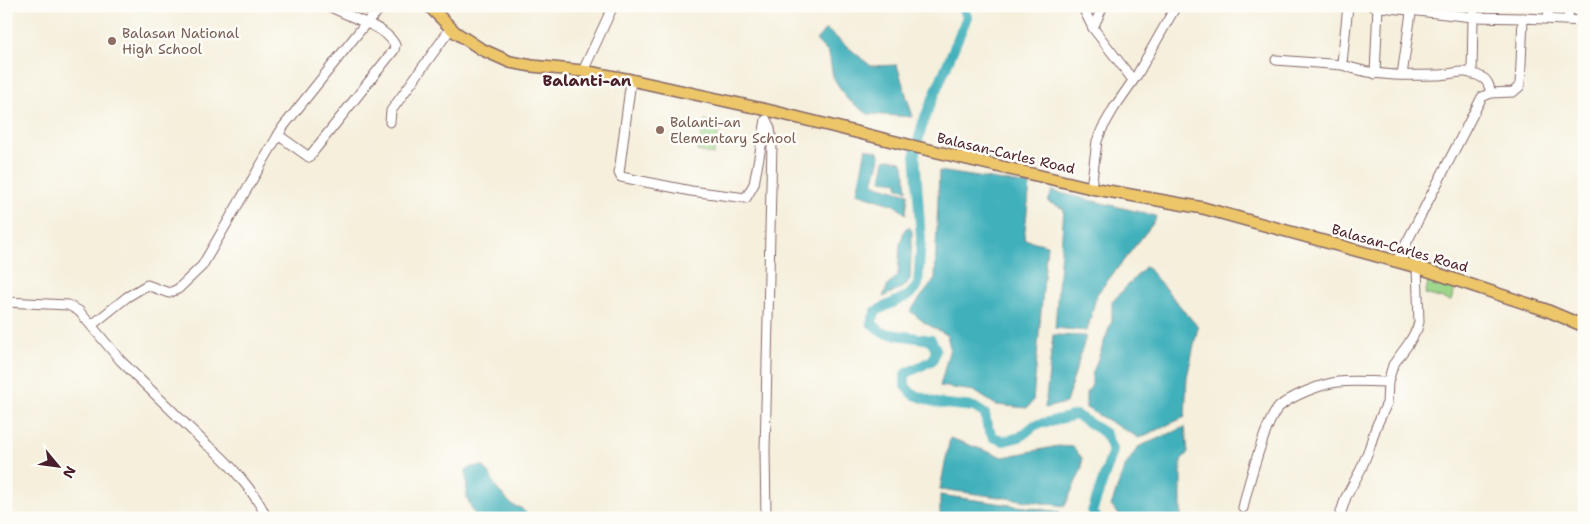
<svg xmlns="http://www.w3.org/2000/svg" width="1590" height="524" viewBox="0 0 1590 524" font-family="'Shantell Sans',sans-serif">
<style>
.green{fill:#9bd78b;stroke:#727b5b}
.water{fill:#41b0bb;stroke:#466873}
.lines{fill:none;stroke-linecap:round;stroke-linejoin:round}
.stream{stroke:#41b0bb;stroke-width:2}
.river{stroke:#41b0bb;stroke-width:10}
.minor-casing{stroke:#866869;stroke-width:11}
.major-casing{stroke:#866869;stroke-width:14}
.minor{stroke:#fff;stroke-width:9}
.major{stroke:#ecc669;stroke-width:11}
.education-dot{fill:#8d6e63;stroke:#fdfcf7;stroke-width:2}
.labels{text-anchor:middle;dominant-baseline:central;stroke-width:5;stroke-linejoin:round;paint-order:stroke}
.education-label{font-size:14px;fill:#785e54;stroke:#fdfcf7;text-anchor:start}
.street-label{font-size:14px;fill:#4a1f2b;stroke:#fdfcf7}
.quarter-label{font-size:16px;font-weight:bold;fill:#4a1f2b;stroke:#fdfcf7}
</style>
<rect width="100%" height="100%" fill="#fdfcf7"/>
<filter id="ink" filterUnits="userSpaceOnUse"><feTurbulence type="fractalNoise" baseFrequency=".02" numOctaves="2"/><feDisplacementMap in="SourceGraphic" scale="10" xChannelSelector="R" yChannelSelector="G"/><feConvolveMatrix kernelMatrix="1 2 1 2 8 2 1 2 1" color-interpolation-filters="sRGB"/></filter>
<filter id="wash" filterUnits="userSpaceOnUse"><feTurbulence type="fractalNoise" baseFrequency=".0096" numOctaves="4" result="noise"/><feDisplacementMap in="SourceGraphic" scale="20" xChannelSelector="R" yChannelSelector="G"/><feGaussianBlur stdDeviation="1.12" result="paint"/><feColorMatrix in="noise" values="0 0 0 0 0 0 0 0 0 0 0 0 0 0 0 0 0 1.4 0 .05"/><feComposite in="paint" operator="in"/></filter>
<g filter="url(#wash)">
<rect width="100%" height="100%" fill="#f5efdc"/>
<g class="green">
<path d="M705,120l16,4 -8,31 -16,-4z"/>
<path d="M1429,280l26,7 -4,14 -26,-7z"/>
</g>
<g class="water">
<path d="M826,29l45,37 26,-1 16,52 -45,-3 -21,-15 -14,-22 -4,-23 -13,-14z"/>
<path d="M866,148l12,4 2,6 -7,26 35,10 -2,20 -12,-9 -37,-12z"/>
<path d="M889,159l12,2 3,4 3,25 -9,-2v-6l-17,-2 4,-20z"/>
<path d="M939,171l91,14 -6,54 23,6 -14,156 -6,7 -31,-3 -22,-14 -34,-5 10,-38 -3,-13 -22,-12 -15,-12 25,-32z"/>
<path d="M1052,191l104,25 -1,5 -58,73 -10,37 -32,-3 9,-119 -16,-7z"/>
<path d="M909,227l3,4 -2,48 -5,7 -22,11 5,-12 10,-10 2,-31 5,-15z"/>
<path d="M1146,266l52,61 -11,50 -2,40 -46,21 -53,-30v-14l6,-9v-10l20,-55v-18z"/>
<path d="M1053,335l33,1 -20,67 -21,5z"/>
<path d="M1185,427l3,25 -7,9v57h-59l-11,-12 13,-38 14,-21z"/>
<path d="M950,438l53,19 55,-11 15,1 9,11v10l-17,38 -125,-17z"/>
<path d="M483,466l6,7 8,16 15,16 9,3 10,10h-55l-9,-20 -1,-28 5,-3z"/>
<path d="M940,495l120,17 -1,6h-119z"/>
</g>
<g class="lines">
<path class="stream" d="M1066,518v-3"/>
<path class="river" d="M963,6l4,11 -44,105 -8,31 6,86 -3,46 -9,10 -33,16 -5,12 12,10 48,7 5,9 -3,11 -28,14v12l7,8 25,9 37,4 11,7 2,12 6,11 11,4 16,-4 15,-12 41,-10 29,18 8,18 -21,61 5,6"/>
</g>
</g>
<g filter="url(#ink)">
<g class="lines">
<g class="minor-casing">
<g id="minor">
<path d="M328,6l38,17 17,-17"/>
<path d="M1082,6l11,22 40,52"/>
<path d="M1348,6l-6,57 1,2c29,11 62,11 93,10 18,0 27,-8 45,2 7,3 8,9 10,16"/>
<path d="M1372,6l101,11 -1,57"/>
<path d="M1474,6l-1,11 50,1"/>
<path d="M1548,19l1,-13"/>
<path d="M1568,19l1,-13"/>
<path d="M1093,28l10,-22"/>
<path d="M1276,60l67,5"/>
<path d="M583,71l30,-65"/>
<path d="M1375,74l3,-68"/>
<path d="M1402,75l10,-69"/>
<path d="M631,80l-12,93 2,4 70,14 55,7 8,-14 12,-64"/>
<path d="M390,122l1,-11 60,-83"/>
<path d="M1091,188l6,-47 5,-12 12,-21 23,-33 39,-69"/>
<path d="M1397,261l85,-164 9,-4 22,-1 7,-6 3,-68 61,3"/>
<path d="M6,302l62,3 11,6 42,50 86,84c17,11 53,53 59,73"/>
<path d="M92,325l35,-28 20,-12 22,8 9,-4 24,-23 81,-139 83,-104c10,3 24,12 29,22l-1,5 -85,107 -31,-22"/>
<path d="M1243,508c4,-19 23,-89 36,-101 12,-11 42,-23 59,-25 16,-2 34,0 50,0"/>
<path d="M766,518l-1,-67 7,-308 -2,-15 -4,-8"/>
<path d="M1339,518l7,-21 15,-28 8,-20 7,-22 11,-24 1,-21 5,-17 16,-22 8,-14 2,-7 -2,-55"/>
</g>
</g>
<g class="major-casing">
<path id="major" d="M429,6l26,26 26,17 29,13 22,4 51,5 48,9 136,30 141,35 183,43 112,20 214,59 129,43 38,16"/>
</g>
<use href="#minor" class="minor"/>
<use href="#major" class="major"/>
</g>
</g>
<g class="education-dot">
<circle cx="112" cy="41" r="5"/>
<circle cx="660" cy="130" r="5"/>
</g>
<g class="labels">
<g class="education-label">
<text x="122" y="33">Balasan National<tspan x="122" dy="16">High School</tspan></text>
<text x="670" y="122">Balanti-an<tspan x="670" dy="16">Elementary School</tspan></text>
</g>
<g class="street-label">
<text transform="translate(1006 153) rotate(13)">Balasan-Carles Road</text>
<text transform="translate(1400 248) rotate(16)">Balasan-Carles Road</text>
</g>
<g class="quarter-label">
<text x="587" y="80">Balanti-an</text>
</g>
</g>
<rect width="1590" height="524" fill="none" stroke="#fdfcf7" stroke-width="25"/>
<g transform="translate(58 466) rotate(119)" stroke="#fdfcf7" stroke-width="4" paint-order="stroke">
<path d="M0-4L9 19L0 12L-9 19Z" fill="#4a1f2b"/>
<text y="-8" font-size="14" font-weight="bold" text-anchor="middle" fill="#4a1f2b">N</text>
</g>
</svg>
